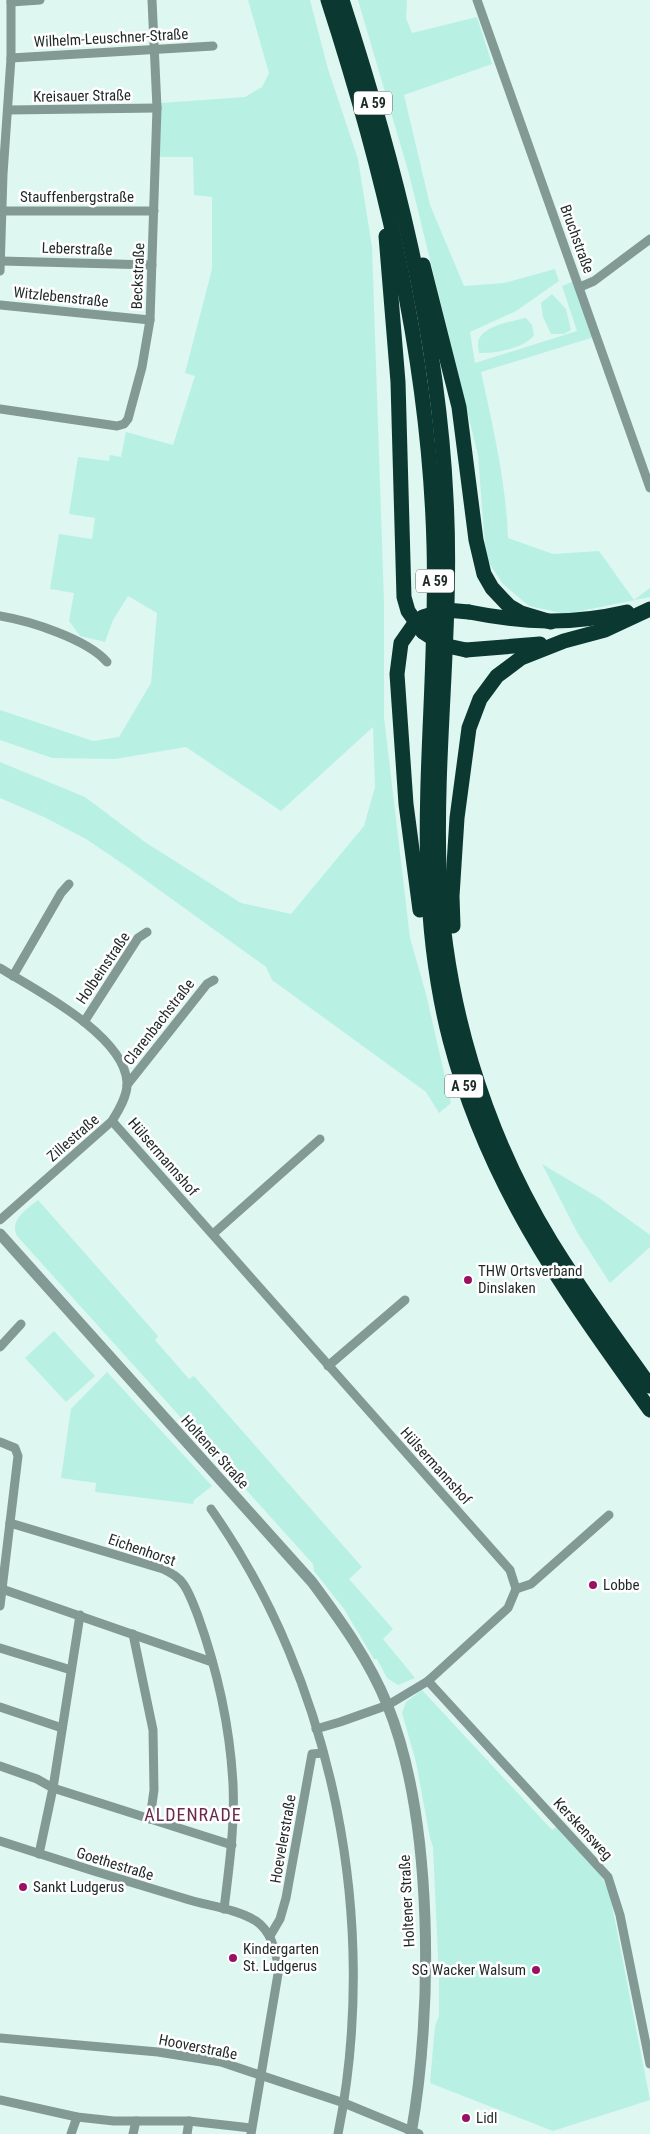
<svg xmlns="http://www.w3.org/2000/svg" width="650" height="2134" viewBox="0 0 650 2134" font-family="'Roboto Condensed',sans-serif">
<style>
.green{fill:#b8f1e4}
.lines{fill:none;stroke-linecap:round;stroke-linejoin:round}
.minor{stroke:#829994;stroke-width:9}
.tertiary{stroke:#829994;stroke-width:11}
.motorway{stroke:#0b3830;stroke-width:15}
.motorway-bridge{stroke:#0b3830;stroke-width:15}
.poi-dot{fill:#9a1163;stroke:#fff;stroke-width:2}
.labels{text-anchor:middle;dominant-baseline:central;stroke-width:5;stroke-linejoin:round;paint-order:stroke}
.shield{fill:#fff;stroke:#626967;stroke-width:1}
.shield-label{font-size:14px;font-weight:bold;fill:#1f2926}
.street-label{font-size:15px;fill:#1f2926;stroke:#fff}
.poi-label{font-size:15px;fill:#1f2926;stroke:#fff;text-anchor:start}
.quarter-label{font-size:18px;letter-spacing:1px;fill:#6a2a4b;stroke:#fff}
</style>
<rect width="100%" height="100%" fill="#def7f1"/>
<g class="green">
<path d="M248,0h62l18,69 30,90 14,88 12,355v115l26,221 16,56 25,109 -12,10 -13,-21 -154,-112 -6,-13 -140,-101 -40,-27 -42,-22 -44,-19v-36l85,35 60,45 96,61 50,11 73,-88 11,-39 -2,-60 -92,84 -95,-64 -71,12 -63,-1 -52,-18v-30l93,31 26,-4 32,-54 6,-70 -29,-17 -15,24 -8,22 -25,-6 -11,-15 5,-28 -24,-4 9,-55 33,5 3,-21 -26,-4 9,-57 31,4 1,-6 11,2 5,-25 47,13 22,-69 -10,-3 27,-104v-72l-18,-2 -1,-38h-33l1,-54 84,-6 17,-10 7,-14z"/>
<path d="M358,0h49l-1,18 6,15 65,-16 15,47 -88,31 26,110 34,81 40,-3 51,-14 4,12 -43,30 -46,21 5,31 102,-32 -15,-45 12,-5 20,56 -113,35c12,55 25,110 27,166l45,16 46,-3 35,49 16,-12v9l-84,17 -37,-8 -26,-22 -17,-26 -8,-103 -69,-281z"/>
<path d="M552,294l14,15 5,21 -7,4h-13l-8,-17 -2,-14z"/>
<path d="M526,318l6,7 2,10c-9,13 -39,19 -55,18 -1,-6 -2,-12 1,-16 8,-12 33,-16 46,-19z"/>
<path d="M542,1164l57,34 51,37v12l-40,36 -33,-51z"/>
<path d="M38,1200l120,136 -3,4 34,39 5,-3 168,191 -13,12 44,50 -10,10 32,39 -17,7 -11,-7 -10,-19h-3l-30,-50 -30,-38 -1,-7 -296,-328c-8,-16 10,-27 21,-36z"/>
<path d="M54,1331l41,45 -29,26 -41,-44z"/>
<path d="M107,1372l105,114 -18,14 -1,4 -98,-12 1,-9 -35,-5 10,-69z"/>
<path d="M422,1690l130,140 4,-3 45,48 9,20 40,205 -97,31 -123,-48 5,-57 4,-10v-37l-6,-132 -3,-9 -14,-76 -14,-49 4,-11z"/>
</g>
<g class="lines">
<g class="minor">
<path d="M477,0l173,488"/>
<path d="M11,2l29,-2"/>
<path d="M11,58l202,-12"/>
<path d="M8,110l149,-2"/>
<path d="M0,211h154"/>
<path d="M1,261l151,4"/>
<path d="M0,271l3,-97 8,-116v-58"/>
<path d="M580,287l14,-6 56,-42"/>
<path d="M0,305l150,15"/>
<path d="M0,409l117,17 7,-2 4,-5 14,-52 8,-47 7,-212 -5,-108"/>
<path d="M0,616c30,5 87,23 107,46"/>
<path d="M0,968c36,22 124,67 127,114 1,13 -8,28 -15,39l-112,99"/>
<path d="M13,976l48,-83 8,-9"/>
<path d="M84,1022l54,-84 9,-6"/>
<path d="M127,1085l80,-101 7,-4"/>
<path d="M112,1121l398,449 6,19 -8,19 -80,73 -40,24 -48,17 -24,7"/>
<path d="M213,1234l107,-95"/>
<path d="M0,1347l21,-23"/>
<path d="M328,1366l77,-66"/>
<path d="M0,1442l15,6 3,8 -18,150"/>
<path d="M211,1509c124,176 169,415 127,625"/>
<path d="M10,1523l153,46c8,4 16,8 21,16 6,9 10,21 14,31 19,53 32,112 35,168 2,42 -4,84 -9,125"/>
<path d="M2,1589l210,73"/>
<path d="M516,1589l15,-5 78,-69"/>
<path d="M133,1634l20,96 1,60 -4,29"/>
<path d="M0,1648l71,22"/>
<path d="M428,1681l180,196 12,38 30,149"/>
<path d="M0,1707l62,21"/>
<path d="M0,1766l37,13 16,9 179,57"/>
<path d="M0,1841c61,20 122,39 183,57 23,8 52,10 73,23 16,11 19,30 23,47l-28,166"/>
<path d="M39,1854l14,-66 27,-173"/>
<path d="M270,1936l10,-17 6,-21 26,-144 11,-1"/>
<path d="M0,2038l158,14 63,10 123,41 75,31"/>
<path d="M0,2100l77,17 37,4h75l62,7"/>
<path d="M71,2134l6,-17"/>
<path d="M133,2134l3,-13"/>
<path d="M187,2134l2,-13"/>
</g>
<path class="tertiary" d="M0,1234l312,348c29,39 57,78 75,122 47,115 46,309 24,430"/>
<g class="motorway">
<path d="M328,0c57,176 101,359 106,545 5,168 -27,328 16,495 38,146 114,250 200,370"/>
<path d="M342,0c52,160 96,329 104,498 7,124 -11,247 -7,371 5,132 44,261 112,373 31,50 65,97 99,144"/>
<path d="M386,236l12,146 6,215 4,14 15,21"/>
<path d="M423,265l36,142 17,133 8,34 8,14 17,18 12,7 30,9"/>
<path d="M469,612c55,11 102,13 158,0"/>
<path d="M466,650l74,-6"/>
<path d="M420,910l-14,-106 -9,-130 4,-31 14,-20 7,-5"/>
<path d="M453,926l-1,-30 5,-78 12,-90 11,-29 17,-23 24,-18 43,-17 41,-11 45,-21"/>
</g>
<g class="motorway-bridge">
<path d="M423,617l23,-7 23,2"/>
<path d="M423,632l20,13 23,5"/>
</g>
</g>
<g class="poi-dot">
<circle cx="468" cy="1280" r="5"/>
<circle cx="593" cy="1585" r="5"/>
<circle cx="23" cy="1887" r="5"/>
<circle cx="233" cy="1958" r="5"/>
<circle cx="536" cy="1970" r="5"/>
<circle cx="466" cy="2118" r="5"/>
</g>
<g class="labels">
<g class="shield">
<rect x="354" y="91.5" width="38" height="23" rx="4"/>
<rect x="416" y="569.5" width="38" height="23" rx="4"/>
<rect x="445" y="1074.5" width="38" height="23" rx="4"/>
</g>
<g class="shield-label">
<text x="373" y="103">A 59</text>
<text x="435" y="581">A 59</text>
<text x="464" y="1086">A 59</text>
</g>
<g class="street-label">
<text transform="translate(111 38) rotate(-3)">Wilhelm-Leuschner-Straße</text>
<text transform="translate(82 96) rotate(-1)">Kreisauer Straße</text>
<text x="77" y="197">Stauffenbergstraße</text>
<text transform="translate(577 239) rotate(70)">Bruchstraße</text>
<text transform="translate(77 249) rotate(2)">Leberstraße</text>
<text transform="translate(138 276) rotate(-88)">Beckstraße</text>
<text transform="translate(61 297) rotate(6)">Witzlebenstraße</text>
<text transform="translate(103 968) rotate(-56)">Holbeinstraße</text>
<text transform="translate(159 1022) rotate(-52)">Clarenbachstraße</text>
<text transform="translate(73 1138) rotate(-41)">Zillestraße</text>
<text transform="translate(163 1157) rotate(49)">Hülsermannshof</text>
<text transform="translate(215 1452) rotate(48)">Holtener Straße</text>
<text transform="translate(436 1466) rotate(48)">Hülsermannshof</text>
<text transform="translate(142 1550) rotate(19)">Eichenhorst</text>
<text transform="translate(583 1829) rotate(47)">Kerskensweg</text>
<text transform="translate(283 1839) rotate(-80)">Hoevelerstraße</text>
<text transform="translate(115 1864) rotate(17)">Goethestraße</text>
<text transform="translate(407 1901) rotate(-93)">Holtener Straße</text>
<text transform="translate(198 2047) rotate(11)">Hooverstraße</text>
</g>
<g class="poi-label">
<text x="478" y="1271">THW Ortsverband<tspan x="478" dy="17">Dinslaken</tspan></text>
<text x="603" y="1585">Lobbe</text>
<text x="33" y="1887">Sankt Ludgerus</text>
<text x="243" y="1949">Kindergarten<tspan x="243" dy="17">St. Ludgerus</tspan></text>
<text x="526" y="1970" text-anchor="end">SG Wacker Walsum</text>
<text x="476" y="2118">Lidl</text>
</g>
<g class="quarter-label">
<text x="193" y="1814">ALDENRADE</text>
</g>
</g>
</svg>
